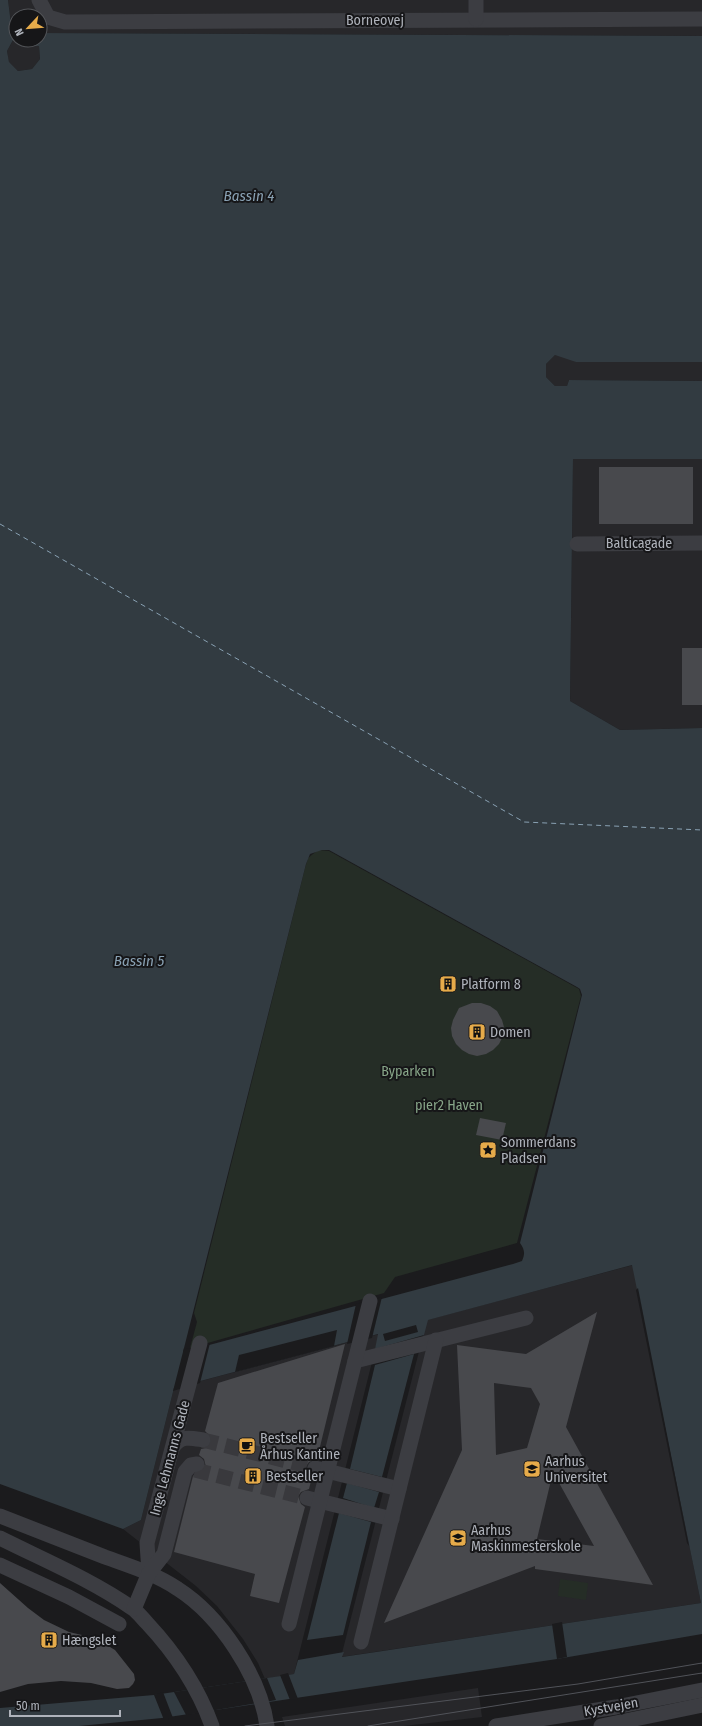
<svg xmlns="http://www.w3.org/2000/svg" width="702" height="1726" viewBox="0 0 702 1726" font-family="'Fira Sans Condensed',sans-serif">
<style>
.built{fill:#27272a}
.green{fill:#252d26}
.water{fill:#323b41;fill-rule:evenodd}
.pier{fill:#1b1b1d}
.lines{fill:none;stroke-linecap:round;stroke-linejoin:round}
.ferry{stroke:#89a1b3;stroke-width:1;stroke-dasharray:5 4;stroke-linecap:butt}
.building{fill:#48494d;fill-rule:evenodd}
.minor-tunnel{stroke:#39393d;stroke-width:15;stroke-dasharray:15 8;stroke-linecap:butt}
.minor{stroke:#3c3d42;stroke-width:15}
.tram{stroke:#515359;stroke-width:1}
.labels{text-anchor:middle;dominant-baseline:central;stroke-width:4;stroke-linejoin:round;paint-order:stroke}
.street-label{font-size:14px;fill:#afb3bb;stroke:#161618}
.poi-label{font-size:14px;fill:#afb3bb;stroke:#161618;text-anchor:start}
.park-label{font-size:14px;fill:#87a588;stroke:#161618}
.water-label{font-size:15px;font-style:italic;fill:#89a1b3;stroke:#161618}
</style>
<rect width="100%" height="100%" fill="#1b1b1d"/>
<g class="built">
<path d="M8,0h694v36l-662,-3v-17h-24v24h15l1,6 7,-1 1,14 -8,10 -14,2 -9,-8 -2,-12 6,-11z"/>
<path d="M555,355l14,1 7,6h126v19l-133,-1 -2,6h-12l-9,-9v-13z"/>
<path d="M573,459h129v269l-82,2 -50,-29z"/>
<path d="M633,1265l68,338 -360,54 86,-337z"/>
<path d="M379,1334l-85,340 -29,5 -7,-16 -15,-24 -26,-33 -21,-20 -73,-57 18,-9 33,-132z"/>
<path d="M478,1688l4,29 -78,9h-119l-3,-9z"/>
</g>
<g class="green">
<path d="M318,850l11,1 250,138 2,7 -64,247 -122,34 -11,16 -194,55 7,-26 -3,-9 111,-445 3,-10z"/>
<path d="M560,1579l28,4 -2,17 -28,-4z"/>
</g>
<g class="water">
<path d="M0,0h8l5,40 -6,11 2,11 9,9 14,-2 8,-10 -1,-13h-7l-1,-6h9v-7l662,3v326h-126l-21,-7 -9,9v13l9,9h12l2,-6 133,1v78h-129l-3,242 50,29 82,-2v906l-145,25 -395,59 -83,8h-79v-18l154,-13 140,-21 4,-14 46,-8 -2,5 34,-5 325,-49 -69,-338 -204,55 -4,15 -49,14 3,-15 -204,54 -33,132 -18,9 -123,-45zM322,850h7l248,137 3,2 2,6 -62,248c5,7 5,11 2,18l-9,3 -330,88 123,-488 4,-10z"/>
<path d="M414,1354l-32,123 -32,-8 25,-104z"/>
<path d="M347,1483l32,9 -5,16 -31,-10z"/>
<path d="M339,1513l32,9 -28,113 -36,5z"/>
</g>
<g class="pier">
<path d="M638,1288l51,258 -2,-3 -51,-253z"/>
<path d="M382,1297l-10,41 -25,6 9,-40z"/>
<path d="M416,1325l2,7 -33,9 -2,-7z"/>
<path d="M337,1330l-3,16 -99,26 4,-17z"/>
<path d="M210,1343l-10,40 -27,8 11,-43h2v1z"/>
<path d="M562,1622l5,35 -10,2 -5,-35z"/>
<path d="M288,1673l10,26 -8,1 -10,-25z"/>
<path d="M267,1678l9,22 -90,15 -12,-23z"/>
<path d="M163,1692l10,26 -9,2 -10,-25z"/>
</g>
<g class="lines">
<path class="ferry" d="M0,524l524,298 178,8"/>
</g>
<g class="building">
<rect x="599" y="467" width="94" height="57"/>
<rect x="682" y="648" width="20" height="57"/>
<path d="M472,1003h9l9,3 7,5 5,9 2,7 -1,9 -4,8 -6,6 -7,4 -9,2 -8,-2 -7,-4 -6,-6 -4,-8 -1,-8 2,-8 6,-12z"/>
<path d="M480,1118l26,5 -4,17 -26,-5z"/>
<path d="M597,1312l-31,115 87,158 -118,-16v-3l-151,57 78,-173 -5,-105 69,9zM494,1383l37,5 9,16 -13,44 -31,7zM553,1472l41,74 -57,-7z"/>
<path d="M345,1344l-28,115 -8,3 -3,4v5l6,6 -3,12 -8,3 -3,4 3,8 4,3 -26,96 -29,-7 5,-22 -81,-22 19,-76 3,-3 6,-2 4,-4 -2,-8 -5,-4 2,-6 5,-1 6,-6 -1,-5 -6,-6 13,-48z"/>
<path d="M0,1583l28,25 16,12 25,12 26,6 20,12 19,24 1,6 -2,4 -4,4 -12,1 -26,-6 -30,-2 -33,3 -28,8z"/>
</g>
<g class="lines">
<g class="minor-tunnel">
<path d="M203,1440l112,28"/>
<path d="M195,1470l112,28"/>
</g>
<g class="minor">
<path d="M39,0l9,17 17,5 637,-3"/>
<path d="M476,19v-19"/>
<path d="M577,544l125,-1"/>
<path d="M355,1361l171,-43"/>
<path d="M173,1447c8,-12 18,-9 30,-7"/>
<path d="M315,1468l84,21"/>
<path d="M307,1498l85,21"/>
<path d="M0,1516c35,14 70,27 105,41 25,9 51,17 73,32 42,27 82,87 89,137"/>
<path d="M0,1538c44,22 92,42 132,70 6,4 10,10 15,15 28,30 51,64 65,103"/>
<path d="M0,1565l69,32 50,27"/>
<path d="M149,1573l-2,-30 53,-200"/>
<path d="M134,1609l15,-36 15,-19 21,-82 6,-7 6,-1"/>
<path d="M289,1624l81,-323"/>
<path d="M361,1642l75,-302"/>
<path d="M496,1726l120,-19 86,-17"/>
<path d="M601,1726l101,-21"/>
</g>
<g class="tram">
<path d="M245,1726l333,-42 124,-21"/>
<path d="M368,1726l334,-53"/>
</g>
</g>
<defs>
<g id="building-square" transform="scale(0.9)"><rect x="-9" y="-9" width="18" height="18" rx="4" fill="#e6ab4a" stroke="#161618"/><path d="M-4-6H4V6H1V3H-1V6H-4ZM-2.5-4.3h1.7v1.8h-1.7ZM.8-4.3h1.7v1.8H.8ZM-2.5-1h1.7V.8h-1.7ZM.8-1h1.7V.8H.8Z" fill="#111"/></g>
<g id="sight-square" transform="scale(0.9)"><rect x="-9" y="-9" width="18" height="18" rx="4" fill="#e6ab4a" stroke="#161618"/><path d="M0-6L1.8-2.2L6-1.7L2.9 1.2L3.7 5.4L0 3.3L-3.7 5.4L-2.9 1.2L-6-1.7L-1.8-2.2Z" fill="#111"/></g>
<g id="cafe-square" transform="scale(0.9)"><rect x="-9" y="-9" width="18" height="18" rx="4" fill="#e6ab4a" stroke="#161618"/><path d="M-5.5-4.5H6V0H3Q3 3.5 0 3.5H-2.5Q-5.5 3.5-5.5 0ZM3-3.2v2h1.7v-2ZM-6 4.5H4V6H-6Z" fill="#111"/></g>
<g id="university-square" transform="scale(0.9)"><rect x="-9" y="-9" width="18" height="18" rx="4" fill="#e6ab4a" stroke="#161618"/><path d="M0-5L7-2L0 1L-7-2ZM-4 1L0 2.5L4 1V4Q0 6-4 4Z" fill="#111"/></g>
</defs>
<g fill-rule="evenodd">
<use href="#building-square" x="448" y="984"/>
<use href="#building-square" x="477" y="1032"/>
<use href="#sight-square" x="488" y="1150"/>
<use href="#cafe-square" x="247" y="1446"/>
<use href="#university-square" x="532" y="1469"/>
<use href="#building-square" x="253" y="1476"/>
<use href="#university-square" x="458" y="1538"/>
<use href="#building-square" x="49" y="1640"/>
</g>
<g class="labels">
<g class="street-label">
<text x="375" y="20">Borneovej</text>
<text x="639" y="543">Balticagade</text>
<text transform="translate(170 1458) rotate(-75)">Inge Lehmanns Gade</text>
<text transform="translate(611 1707) rotate(-10)">Kystvejen</text>
</g>
<g class="poi-label">
<text x="461" y="984">Platform 8</text>
<text x="490" y="1032">Domen</text>
<text x="501" y="1142">Sommerdans<tspan x="501" dy="16">Pladsen</tspan></text>
<text x="260" y="1438">Bestseller<tspan x="260" dy="16">Århus Kantine</tspan></text>
<text x="545" y="1461">Aarhus<tspan x="545" dy="16">Universitet</tspan></text>
<text x="266" y="1476">Bestseller</text>
<text x="471" y="1530">Aarhus<tspan x="471" dy="16">Maskinmesterskole</tspan></text>
<text x="62" y="1640">Hængslet</text>
</g>
<g class="park-label">
<text x="408" y="1071">Byparken</text>
<text x="449" y="1105">pier2 Haven</text>
</g>
<g class="water-label">
<text x="249" y="196">Bassin 4</text>
<text x="139" y="961">Bassin 5</text>
</g>
</g>
<g transform="translate(28 28) rotate(244)"><circle r="19" fill="#161618" stroke="#535559"/>
<path d="M0-3L7 15L0 10L-7 15Z" fill="#e6ab4a"/>
<text y="-6" font-size="11" font-weight="bold" text-anchor="middle" fill="#afb3bb">N</text>
</g>
<path d="M10 1710v6h110v-6" fill="none" stroke="#afb3bb" stroke-width="2"/>
<text x="16" y="1710" font-size="12" fill="#afb3bb" stroke="#161618" stroke-width="3" paint-order="stroke">50 m</text>
</svg>
